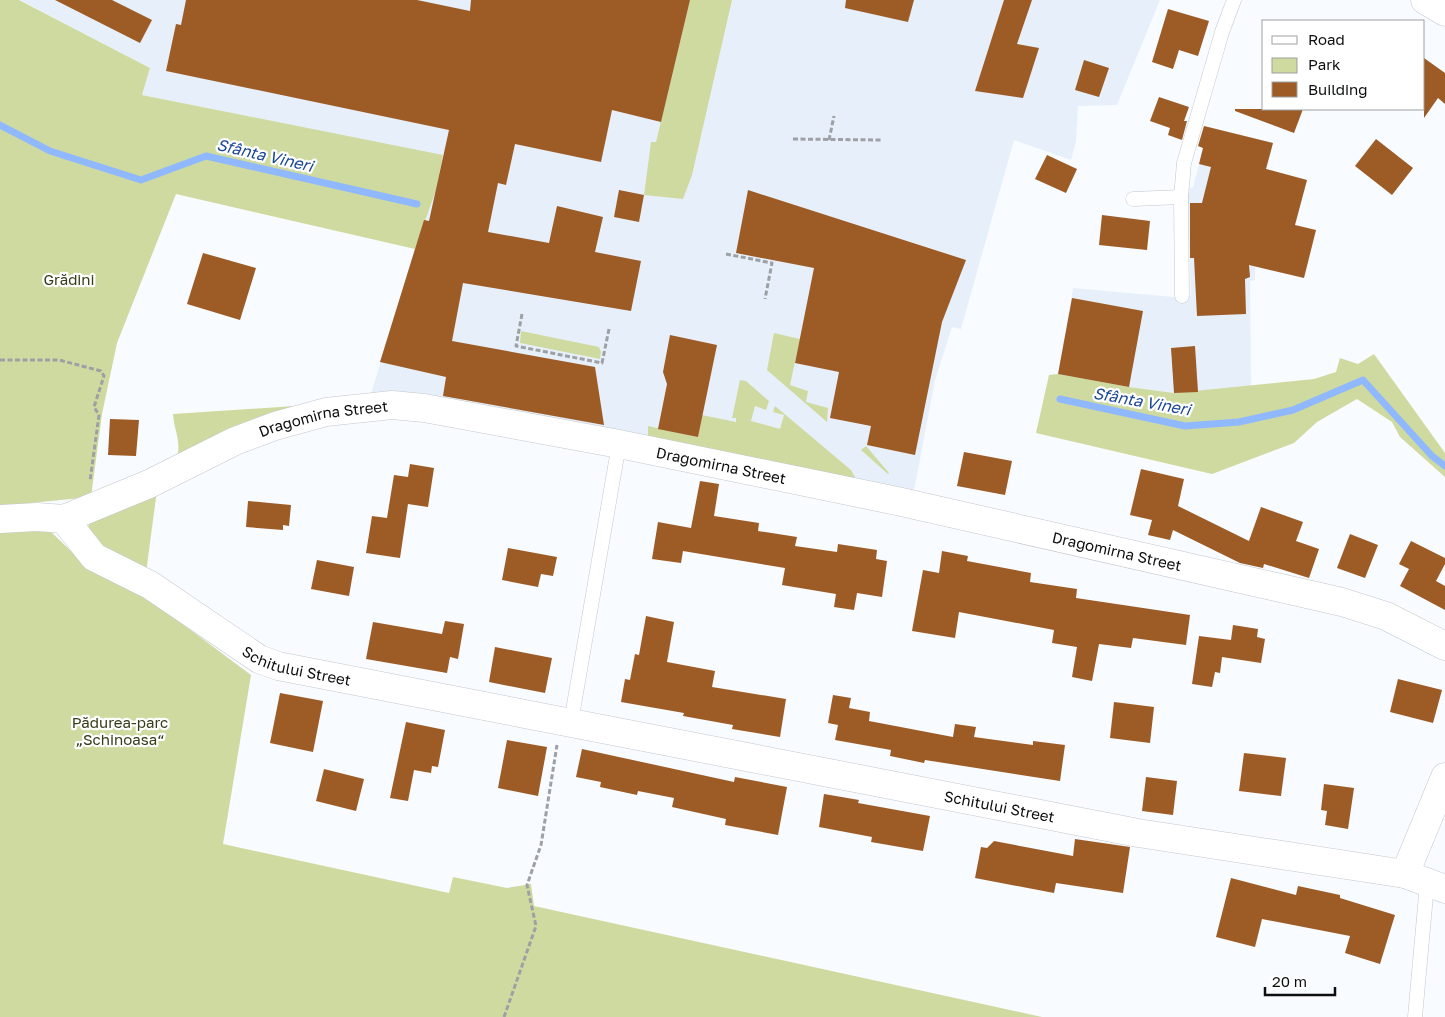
<svg xmlns="http://www.w3.org/2000/svg" width="1445" height="1017" viewBox="0 0 1445 1017" font-family="'Golos Text',sans-serif">
<style>
.built{fill:#e7f0fa}
.green{fill:#cfdaa0}
.lines{fill:none;stroke-linecap:round;stroke-linejoin:round}
.stream{stroke:#90b8fe;stroke-width:7}
.building{fill:#9d5b26}
.lane-casing{stroke:#c3c7cb;stroke-width:15}
.street-casing{stroke:#c3c7cb;stroke-width:29}
.path{stroke:#9ea0a3;stroke-width:3;stroke-dasharray:5 2.5;stroke-linecap:butt}
.lane{stroke:#fff;stroke-width:14}
.street{stroke:#fff;stroke-width:28}
.labels{text-anchor:middle;dominant-baseline:central;stroke-width:4.5;stroke-linejoin:round;paint-order:stroke}
.park-label{font-size:15px;fill:#363c18;stroke:#fff}
.street-label{font-size:15px;fill:#0d0e0f;stroke:#fff}
.water-label{font-size:16px;font-style:italic;fill:#1c4897;stroke:#fff}
</style>
<rect width="100%" height="100%" fill="#f8fbff"/>
<g class="built">
<path d="M20,0h1140l-43,105 -39,1 -2,35 -5,19 -57,-20 -53,189 -9,-2 -17,53 -22,116 -10,-8h-28l-504,-94 72,-238 -301,-61 8,-27z"/>
<path d="M1209,127l64,16 -7,26 41,11 -11,41 -40,-10 -1,69 -5,1 1,105 -77,7 -45,-6 -71,-13 15,-86 101,9 17,-1 -4,-106 6,-3z"/>
</g>
<g class="green">
<path d="M0,0h19l131,68 -8,27 301,60 -7,35 -21,59 -239,-55 -59,149 -15,71 -11,83 -91,9z"/>
<path d="M690,0h42l-40,175 -9,24 -39,-4 7,-53h5z"/>
<path d="M521,331l78,16 2,5 -1,7 -80,-16z"/>
<path d="M774,333l26,6 -10,46 18,6 -2,11 22,6 -1,14 -60,-52z"/>
<path d="M1374,354l71,99v24l-45,-40 -8,-15 -35,-23 -40,23 -23,21 -82,31 -176,-41 13,-58 9,-1 71,13 45,6 140,-14 22,-7 4,-14 18,6z"/>
<path d="M740,380l6,1 23,20 -3,9 -11,-4 -4,15 29,8 4,-14 -11,-3 2,-6 76,64 8,15 -211,-46v-13l50,11 4,-22 34,7v-4h-4z"/>
<path d="M295,406l2,4 -145,64 26,-21c2,-16 -4,-23 -5,-39z"/>
<path d="M866,446l23,27 -1,1 -27,-24z"/>
<path d="M157,490l-11,83 -56,-29 -5,-12 10,-18z"/>
<path d="M48,529l30,29 63,35 110,82 -28,169 226,49 4,-16 54,11 24,-4 3,22 508,111h-1042v-485z"/>
</g>
<g class="lines">
<g class="stream">
<path d="M0,125l50,26 91,29 65,-24 211,48"/>
<path d="M1060,399l125,27 54,-4 54,-12 70,-30 69,76 13,10"/>
</g>
</g>
<g class="building">
<path d="M55,0h57l40,20 -12,23z"/>
<path d="M186,0h231l53,11 1,-11h219l-29,122 -49,-12 -11,52 -86,-18 -9,41 -8,-2 -10,49 61,11 8,-37 46,11 -8,35 46,9 -10,50 -168,-28 -11,58 143,26 9,58 -161,-29 3,-19 -66,-15 44,-142 5,1 20,-91 -283,-59 10,-47 5,1z"/>
<path d="M846,0h68l-6,22 -63,-14z"/>
<path d="M1004,0h28l-15,44 22,4 -16,50 -48,-7z"/>
<path d="M1168,9l41,12 -11,35 -19,-6 -6,19 -21,-7z"/>
<path d="M1424,58l21,15v31l-7,-6 -14,20z"/>
<path d="M1084,60l25,8 -10,29 -24,-7z"/>
<path d="M1159,97l30,10 -5,14h3l-5,19 -14,-5 2,-7 -20,-7z"/>
<path d="M1235,109h68l-9,24 -59,-22z"/>
<path d="M1204,126l69,17 -7,26 41,11 -12,45 21,5 -12,48 -55,-13 1,12 -5,2 1,35 -49,2 -3,-58h-4v-55h12l9,-36 -12,-3 4,-16 -5,-2z"/>
<path d="M1376,139l37,29 -21,27 -37,-29z"/>
<path d="M1047,155l30,14 -11,24 -31,-14z"/>
<path d="M619,190l25,5 -5,27 -25,-5z"/>
<path d="M748,190l218,70 -24,62 -27,133 -48,-10 4,-19 -41,-8 9,-46 -44,-9 19,-95 -78,-15z"/>
<path d="M1102,215l48,6 -3,29 -48,-5z"/>
<path d="M203,253l53,15 -16,52 -53,-16z"/>
<path d="M1072,298l71,13 -14,76 -71,-13z"/>
<path d="M670,335l47,10 -19,92 -40,-8 9,-45 -4,-12z"/>
<path d="M1195,346l3,46 -24,1 -3,-45z"/>
<path d="M110,419l29,1 -3,36 -28,-1z"/>
<path d="M964,452l48,9 -7,34 -48,-9z"/>
<path d="M410,464l24,4 -6,39 -20,-3 -8,54 -34,-5 6,-37 15,2 7,-43 14,2z"/>
<path d="M1141,469l43,10 -6,27 71,35 12,-34 42,15 -7,19 23,8 -10,29 -45,-14 -1,4 -23,-5 -67,-33 -3,10 -22,-5 4,-15 -22,-5z"/>
<path d="M700,481l19,3 -5,32 45,7 -1,8 39,6 -2,9 42,6 1,-8 39,6 -1,9 11,2 -5,36 -25,-4 -3,17 -20,-3 2,-13 -54,-9 3,-17 -102,-17 -2,12 -29,-4 6,-37 33,6z"/>
<path d="M248,501l43,4 -2,21 -6,-1v5l-37,-3z"/>
<path d="M1350,534l28,11 -13,33 -28,-10z"/>
<path d="M1411,541l34,17v6l-9,17 9,5v24l-45,-24 9,-17 -10,-5z"/>
<path d="M508,548l49,9 -4,19 -12,-2 -3,13 -36,-7z"/>
<path d="M942,551l26,5 -1,5 64,12 -1,9 47,7 -1,9 114,17 -4,30 -53,-7 -2,10 -32,-4 -7,37 -20,-4 5,-30 -25,-4 2,-13 -95,-18 -4,26 -43,-7 11,-61 16,3z"/>
<path d="M317,560l37,7 -5,29 -38,-7z"/>
<path d="M646,616l28,6 -7,40 48,9 -3,16 74,12 -6,38 -48,-8 1,-4 -50,-9 1,-3 -63,-11 4,-23 5,1 5,-26 4,1z"/>
<path d="M445,621l19,3 -6,35 -8,-2 -3,16 -81,-14 7,-37 69,12z"/>
<path d="M1233,625l25,4 -1,8 8,2 -4,24 -39,-6 -2,16 -5,-1 -3,15 -20,-3 7,-48 32,4z"/>
<path d="M495,647l57,11 -7,35 -56,-11z"/>
<path d="M1398,679l44,11 -9,33 -43,-11z"/>
<path d="M280,693l43,8 -10,51 -43,-9z"/>
<path d="M833,695l18,3 -2,10 21,4 -1,9 84,16 2,-13 21,3 -2,10 59,8v-4l32,4 -5,36 -135,-21 -1,3 -34,-7 1,-6 -56,-10 3,-15 -10,-2z"/>
<path d="M1114,702l40,5 -4,36 -40,-5z"/>
<path d="M406,722l39,8 -7,37 -6,-1 -1,7 -17,-3 -6,31 -18,-3z"/>
<path d="M507,740l40,7 -9,49 -40,-8z"/>
<path d="M582,749l152,33 1,-5 52,10 -9,48 -53,-10 1,-6 -54,-12 2,-9 -36,-7 -1,4 -37,-8 1,-5 -25,-5z"/>
<path d="M1244,753l42,5 -5,38 -42,-5z"/>
<path d="M324,769l40,10 -8,32 -40,-10z"/>
<path d="M1146,777l31,4 -4,34 -31,-4z"/>
<path d="M1324,784l30,4 -6,41 -23,-4 2,-14 -6,-1z"/>
<path d="M824,794l35,6 -1,3 72,13 -7,35 -52,-9 1,-5 -53,-10z"/>
<path d="M1075,839l55,8 -7,46 -67,-10 -2,10 -79,-15 6,-31 6,1 7,-7 79,15z"/>
<path d="M1231,878l65,17 2,-9 42,9v3l55,17 -15,49 -35,-11 5,-17 -88,-17 -7,28 -39,-10z"/>
</g>
<g class="lines">
<g class="lane-casing">
<g id="lane">
<path d="M1133,199l48,-2"/>
<path d="M1182,296l-1,-99 3,-34 38,-131 12,-32"/>
<path d="M571,722l48,-278"/>
<path d="M1415,1017l12,-133"/>
</g>
</g>
<g class="street-casing">
<g id="street">
<path d="M1425,0l20,12"/>
<path id="s1" d="M0,519l37,-2 27,2 85,-35 86,-43 40,-15 51,-14 66,-7 32,3 195,36 278,57 445,101 44,14 59,30"/>
<path id="s2" d="M64,519l30,38 56,28 109,74 19,7 860,167 267,41 40,15"/>
<path d="M1405,874l40,-97"/>
</g>
</g>
<g class="path">
<path d="M793,139l88,1"/>
<path d="M829,140l5,-24"/>
<path d="M726,254l46,9 -7,36"/>
<path d="M522,314l-6,32 86,17 7,-34"/>
<path d="M0,360h59l42,11 3,5 -10,31 5,8 -9,66"/>
<path d="M504,1017l32,-91 -9,-41 14,-40 16,-100"/>
</g>
<use href="#lane" class="lane"/>
<use href="#street" class="street"/>
</g>
<g class="labels">
<g class="park-label">
<text x="69" y="279">Grădini</text>
<text x="120" y="722">Pădurea-parc<tspan x="120" dy="17">„Schinoasa“</tspan></text>
</g>
<g class="street-label">
<text stroke="none"><textPath href="#s1" startOffset="344">Dragomirna Street</textPath></text>
<text stroke="none"><textPath href="#s1" startOffset="749">Dragomirna Street</textPath></text>
<text stroke="none"><textPath href="#s1" startOffset="1154">Dragomirna Street</textPath></text>
<text stroke="none"><textPath href="#s2" startOffset="281">Schitului Street</textPath></text>
<text stroke="none"><textPath href="#s2" startOffset="998">Schitului Street</textPath></text>
</g>
<g class="water-label">
<text transform="translate(265 155) rotate(13)">Sfânta Vineri</text>
<text transform="translate(1142 401) rotate(10)">Sfânta Vineri</text>
</g>
</g>
<rect x="1262" y="20" width="162" height="90" fill="#ffffff" stroke="#9e9f9f"/>
<rect x="1272" y="36" width="25" height="8" fill="#ffffff" stroke="#9e9f9f"/>
<text x="1308" y="45" font-size="15" fill="#0d0e0f">Road</text>
<rect x="1272" y="58" width="25" height="15" fill="#cfdaa0" stroke="#9e9f9f"/>
<text x="1308" y="70" font-size="15" fill="#0d0e0f">Park</text>
<rect x="1272" y="82" width="25" height="15" fill="#9d5b26" stroke="#9e9f9f"/>
<text x="1308" y="95" font-size="15" fill="#0d0e0f">Building</text>
<path d="M1265 987v8h70v-8" fill="none" stroke="#0d0e0f" stroke-width="2.5"/>
<text x="1272" y="987" font-size="15" fill="#0d0e0f" stroke="#ffffff" stroke-width="4" paint-order="stroke">20 m</text>
</svg>
